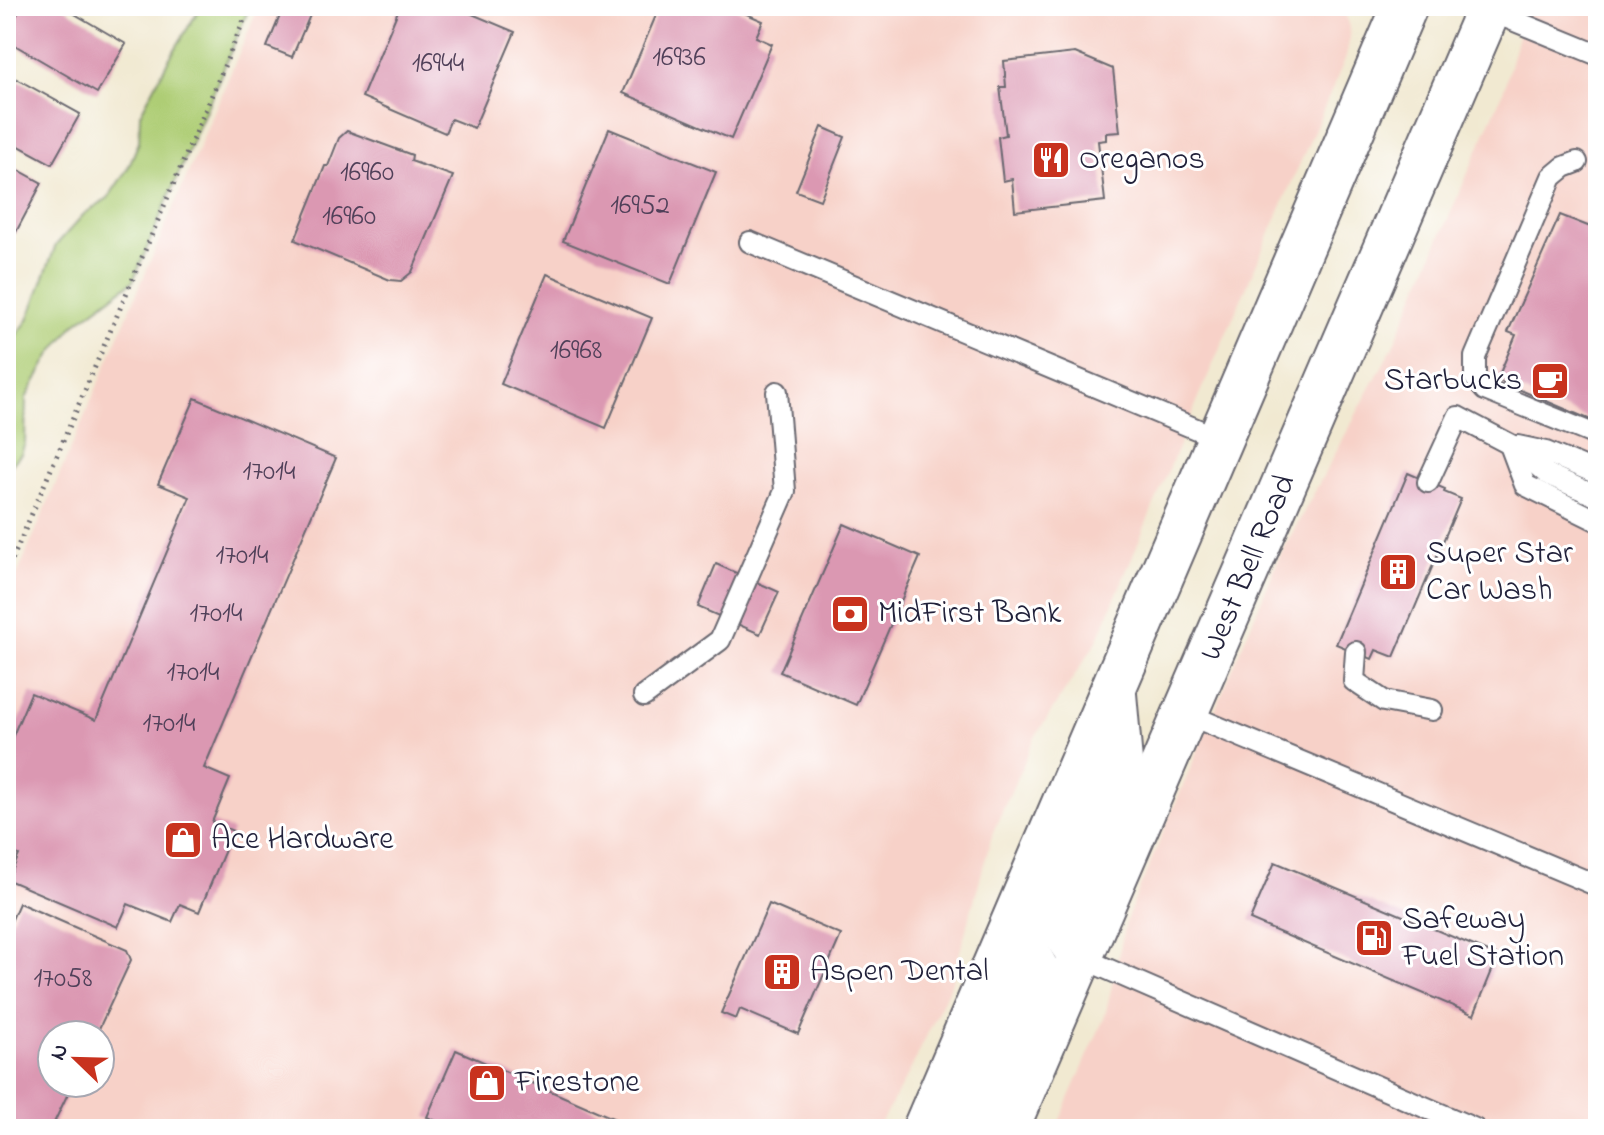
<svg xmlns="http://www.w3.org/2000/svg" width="1604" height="1135" viewBox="0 0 1604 1135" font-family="'Indie Flower',sans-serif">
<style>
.built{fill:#f7d1c8;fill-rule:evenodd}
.green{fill:#aecd75;stroke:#687858;stroke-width:2}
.building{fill:#db98b2}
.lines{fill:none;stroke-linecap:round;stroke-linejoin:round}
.service-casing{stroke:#6a6870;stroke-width:24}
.primary-casing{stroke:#6a6870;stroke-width:48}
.path{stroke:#6a6870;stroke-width:5;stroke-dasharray:2 6;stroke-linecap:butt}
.service{stroke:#fff;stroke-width:20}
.primary{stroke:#fff;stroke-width:44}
.labels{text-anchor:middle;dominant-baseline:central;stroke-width:6;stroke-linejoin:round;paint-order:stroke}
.number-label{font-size:28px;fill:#504059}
.poi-label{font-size:32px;fill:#22223b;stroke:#fff;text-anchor:start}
.street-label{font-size:32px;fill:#22223b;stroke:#fff}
</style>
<rect width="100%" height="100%" fill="#fff"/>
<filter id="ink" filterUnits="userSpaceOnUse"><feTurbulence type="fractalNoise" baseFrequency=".0125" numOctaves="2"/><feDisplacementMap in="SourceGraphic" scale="16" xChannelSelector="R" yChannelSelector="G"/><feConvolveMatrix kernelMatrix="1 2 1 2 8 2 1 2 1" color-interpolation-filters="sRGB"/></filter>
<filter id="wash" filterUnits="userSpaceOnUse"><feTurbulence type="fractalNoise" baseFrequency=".006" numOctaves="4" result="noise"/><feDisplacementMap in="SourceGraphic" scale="32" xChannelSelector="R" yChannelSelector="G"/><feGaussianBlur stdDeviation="1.8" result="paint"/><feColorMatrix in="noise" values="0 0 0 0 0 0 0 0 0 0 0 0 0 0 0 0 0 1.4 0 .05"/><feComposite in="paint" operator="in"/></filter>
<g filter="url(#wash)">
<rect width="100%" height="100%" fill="#f1e9d1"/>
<g class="built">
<path d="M259,6h1081l8,14 2,17 -4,20 -133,307 -116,277 -62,96 -42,95 -42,152 -42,89 -32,56h-871v-528zM52,1035h48v48h-48z"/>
<path d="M1526,6h72v1123h-542l49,-113 22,-98 153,-362 113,-210 110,-254z"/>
</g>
<path class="green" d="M201,6h49l-117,275 -58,43 -24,30 -25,44 -1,45 -4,11 -15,17v-122l22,-29 28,-75 28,-31 24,-16 20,-30 11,-26 1,-28 28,-53z"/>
<g id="blocks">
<g class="building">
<path d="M22,6h39l65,38 -29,49 -91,-53v-6z"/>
<path d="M284,6h30l-22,51 -25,-10z"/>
<path d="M400,6h53l62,26 -41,96 -23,-9 -6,14 -83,-36z"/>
<path d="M660,6h68l35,15 -7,16 16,7 -41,95 -108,-46z"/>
<path d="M1075,53l38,16 7,63 -14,1v7l-8,1 7,60 -90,10 -3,-32 -9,2 -5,-44 8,-2 -6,-48h6l-2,-26z"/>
<path d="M6,73l74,41 -28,50 -46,-25z"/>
<path d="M822,127l23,10 -25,63 -24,-9z"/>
<path d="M609,129l107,43 -46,112 -107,-43z"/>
<path d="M347,131l65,24 -1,6 42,15 -41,96 -11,9 -11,-1 -95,-40 30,-74h3l11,-28z"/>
<path d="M6,163l36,20 -27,51 -9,-5z"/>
<path d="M1560,215l38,15v193l-101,-43 19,-45 -8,-3z"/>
<path d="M547,274l105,44 -46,110 -105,-44z"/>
<path d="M195,398l141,60 -132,310 26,11 -18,43 21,9 -34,81 -19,-8 -8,18 -44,-18 -10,23 -110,-47 11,-25 -13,-5v-98l25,-59 65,27 94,-223 -32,-13z"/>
<path d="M1408,473l37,16 -1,3 17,7 -67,158 -18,-7 -4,9 -36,-15z"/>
<path d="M844,524l76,33 -64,148 -76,-33z"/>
<path d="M716,564l63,28 -19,42 -62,-27z"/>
<path d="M1275,862l223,94 -24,59 -224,-95z"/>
<path d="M19,903l108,47 4,10 -35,75h-44v48h21l-22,46h-45v-196z"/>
<path d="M769,904l72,31 -43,99 -58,-25 -4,10 -15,-6z"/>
<path d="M456,1050l182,79h-184l-27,-12z"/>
</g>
</g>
</g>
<g filter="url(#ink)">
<use href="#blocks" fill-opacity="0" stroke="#6a6870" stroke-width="2"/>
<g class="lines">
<g class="service-casing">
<g id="service">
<path d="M1488,10l110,45"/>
<path d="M1577,162l-13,5 -12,10 -77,180v21l10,12 113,46"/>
<path d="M750,242l470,197"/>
<path d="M1510,445l15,40 73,36"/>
<path d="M1518,446l28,6 52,22"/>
<path d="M1428,482l30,-65 59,31 30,26 51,23"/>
<path d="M1356,652l-2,29 30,20 48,9"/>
<path d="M644,696l76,-56 65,-149 -8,-99"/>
<path d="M1187,714l411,172"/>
<path d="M1082,958l393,171"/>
</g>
</g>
<g class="primary-casing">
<g id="primary">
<path d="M1082,958l-27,-40 65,-156 -6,-68"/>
<path d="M925,1129l480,-1123"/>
<path d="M972,1129v-11l64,-149 -24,-42"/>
<path d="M1006,1129l484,-1123"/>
</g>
</g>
<path class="path" d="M6,574l244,-568"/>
<use href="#service" class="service"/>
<use href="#primary" class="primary"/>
</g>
</g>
<defs>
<g id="restaurant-square" transform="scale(2)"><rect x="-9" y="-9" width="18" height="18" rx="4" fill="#c8321e" stroke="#fff"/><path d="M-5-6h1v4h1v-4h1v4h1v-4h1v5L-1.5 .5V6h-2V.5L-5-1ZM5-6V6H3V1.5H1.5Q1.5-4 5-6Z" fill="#fff"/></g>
<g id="cafe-square" transform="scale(2)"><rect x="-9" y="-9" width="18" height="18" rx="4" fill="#c8321e" stroke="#fff"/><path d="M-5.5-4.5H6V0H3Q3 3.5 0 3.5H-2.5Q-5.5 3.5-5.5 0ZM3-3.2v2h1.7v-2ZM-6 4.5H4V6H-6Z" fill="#fff"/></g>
<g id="building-square" transform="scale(2)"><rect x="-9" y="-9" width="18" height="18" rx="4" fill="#c8321e" stroke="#fff"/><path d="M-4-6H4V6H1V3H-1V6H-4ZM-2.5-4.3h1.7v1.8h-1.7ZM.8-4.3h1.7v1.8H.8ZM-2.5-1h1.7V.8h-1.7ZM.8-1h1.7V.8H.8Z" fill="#fff"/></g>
<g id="bank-square" transform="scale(2)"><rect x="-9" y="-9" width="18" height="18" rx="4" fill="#c8321e" stroke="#fff"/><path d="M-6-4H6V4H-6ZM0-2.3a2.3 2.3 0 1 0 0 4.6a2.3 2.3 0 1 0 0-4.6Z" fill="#fff"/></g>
<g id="shop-square" transform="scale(2)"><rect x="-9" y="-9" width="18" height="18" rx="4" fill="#c8321e" stroke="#fff"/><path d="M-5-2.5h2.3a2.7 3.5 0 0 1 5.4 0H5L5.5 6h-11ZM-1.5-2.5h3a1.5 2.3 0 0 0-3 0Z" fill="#fff"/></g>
<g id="fuel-square" transform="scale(2)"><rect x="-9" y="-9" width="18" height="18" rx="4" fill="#c8321e" stroke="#fff"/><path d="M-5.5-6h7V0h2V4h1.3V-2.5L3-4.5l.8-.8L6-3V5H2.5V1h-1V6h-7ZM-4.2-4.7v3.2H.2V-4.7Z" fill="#fff"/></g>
</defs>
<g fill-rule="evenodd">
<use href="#restaurant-square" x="1051" y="160"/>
<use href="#cafe-square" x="1550" y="381"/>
<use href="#building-square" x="1398" y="572"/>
<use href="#bank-square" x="850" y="614"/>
<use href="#shop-square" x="183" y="840"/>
<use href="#fuel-square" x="1374" y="938"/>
<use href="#building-square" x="782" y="972"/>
<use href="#shop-square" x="487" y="1083"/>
</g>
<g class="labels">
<g class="number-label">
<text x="679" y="58">16936</text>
<text x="438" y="64">16944</text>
<text x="367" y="173">16960</text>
<text x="640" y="206">16952</text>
<text x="349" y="217">16960</text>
<text x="576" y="351">16968</text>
<text x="269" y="472">17014</text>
<text x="242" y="556">17014</text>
<text x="216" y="614">17014</text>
<text x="193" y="673">17014</text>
<text x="169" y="724">17014</text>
<text x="63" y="979">17058</text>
</g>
<g class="poi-label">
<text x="1079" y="160">Oreganos</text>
<text x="1522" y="381" text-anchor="end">Starbucks</text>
<text x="1426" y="554">Super Star<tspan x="1426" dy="37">Car Wash</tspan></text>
<text x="878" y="614">MidFirst Bank</text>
<text x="211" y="840">Ace Hardware</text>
<text x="1402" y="920">Safeway<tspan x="1402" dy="37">Fuel Station</tspan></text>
<text x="810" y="972">Aspen Dental</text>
<text x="515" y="1083">Firestone</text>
</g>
<g class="street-label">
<text transform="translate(1249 568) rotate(-67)">West Bell Road</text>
</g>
</g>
<rect width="1604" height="1135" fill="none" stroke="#fff" stroke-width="32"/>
<g transform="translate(76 1059) rotate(293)"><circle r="38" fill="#ffffff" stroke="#a7a7b1" stroke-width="2"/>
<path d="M0-6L14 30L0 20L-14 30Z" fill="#c8321e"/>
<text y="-12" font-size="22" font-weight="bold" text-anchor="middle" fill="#22223b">N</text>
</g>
</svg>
